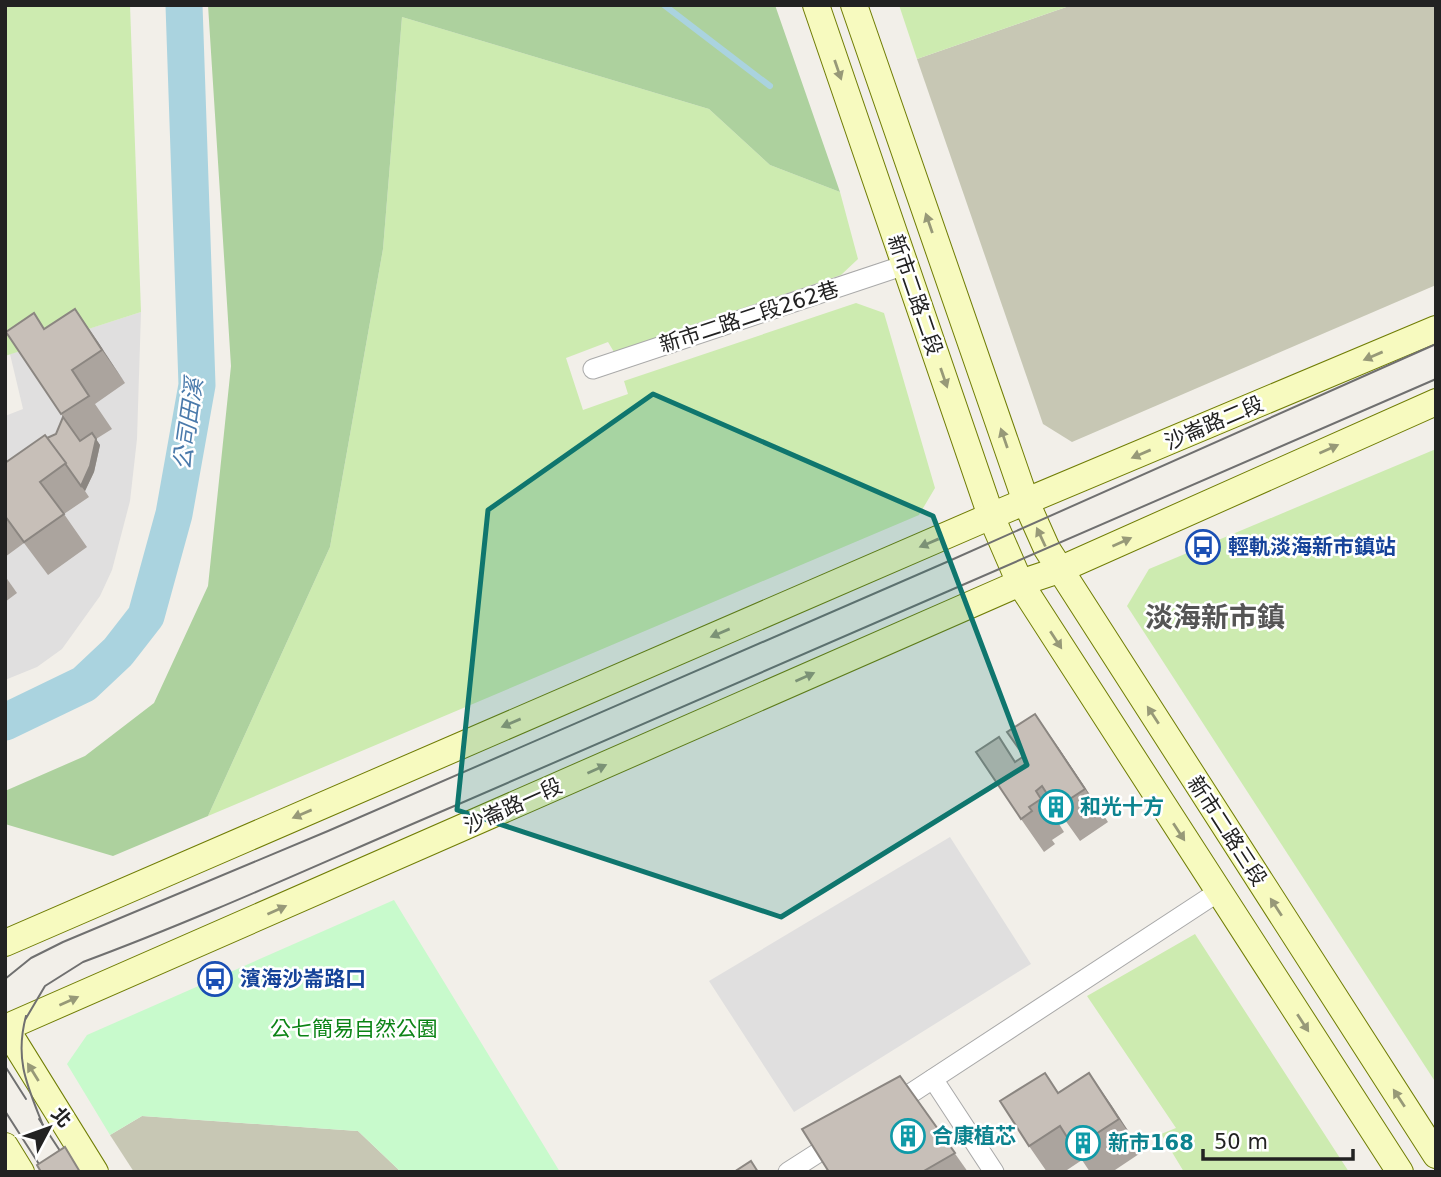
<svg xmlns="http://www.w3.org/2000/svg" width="1441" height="1177" viewBox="0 0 1441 1177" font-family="'DejaVu Sans','Noto Sans TC',sans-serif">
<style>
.residential{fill:#e0dfdf}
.construction{fill:#c7c7b4}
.grass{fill:#cdebb0}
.forest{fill:#add19e}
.park{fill:#c8facc}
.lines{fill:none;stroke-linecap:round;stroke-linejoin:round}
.stream{stroke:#aad3df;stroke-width:6}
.river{stroke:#aad3df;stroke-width:37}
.street-casing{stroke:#a9a9a9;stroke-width:21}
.secondary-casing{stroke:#707d05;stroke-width:28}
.street{stroke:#fff;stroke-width:19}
.secondary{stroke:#f7fabf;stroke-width:26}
.tram{stroke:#707070;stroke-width:2}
.wall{fill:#aba49e}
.shaded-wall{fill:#8b8681}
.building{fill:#c7bfb8;stroke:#8b8681;stroke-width:2}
.oneway{fill:#979978}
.marked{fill:#0f766e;fill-opacity:0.2;stroke:#0f766e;stroke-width:5;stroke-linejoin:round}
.labels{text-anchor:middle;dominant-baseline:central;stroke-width:5;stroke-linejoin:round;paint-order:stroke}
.street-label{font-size:21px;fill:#222;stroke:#fff}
.transit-label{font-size:21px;font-weight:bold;fill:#164399;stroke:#fff;text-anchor:start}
.culture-label{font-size:21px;font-weight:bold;fill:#0d838f;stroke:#fff;text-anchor:start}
.park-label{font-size:21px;fill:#0c8416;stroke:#fff}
.water-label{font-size:23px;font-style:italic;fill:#4a7aab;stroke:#fff}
.district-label{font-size:28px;font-weight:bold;fill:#555;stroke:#fff}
</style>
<rect width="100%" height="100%" fill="#f2efe9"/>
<g class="residential">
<path d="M141,312l-4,127 -7,62 -18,69 -12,26 -38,53 -25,18 -32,13v-264l18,-7 -13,-55z"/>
<path d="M950,837l81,127 -237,148 -85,-131z"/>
</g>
<g class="construction">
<path d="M1072,5h364v280l-364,157 -29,-18 -126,-365z"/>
<path d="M142,1116l216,15 43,41h-267l-24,-37z"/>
</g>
<g class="grass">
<path d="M5,5h125l11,307 -136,44z"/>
<path d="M899,5h173l-155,54z"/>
<path d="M402,17l307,92 61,56 70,27 18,67 -17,16 -227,77 -6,-10 -42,16 17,52 45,-16 -4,-13 232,-78 28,10 51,175 -16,27 -711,301 122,-269 53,-298z"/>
<path d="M1436,449v634l-309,-477 22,-37z"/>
<path d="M1195,934l154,238h-165l-23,-38 15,-6 -89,-132z"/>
</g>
<path class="forest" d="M208,5h567l65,187 -70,-27 -61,-56 -307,-92 -19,232 -53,298 -122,269 -95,40 -108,-32v-33l80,-35 69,-53 54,-117 23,-220z"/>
<path class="park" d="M394,900l166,272h-159l-43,-41 -216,-15 -32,19 -43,-71 20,-29z"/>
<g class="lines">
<path class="stream" d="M664,5l106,81"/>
<path class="river" d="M5,722l79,-38 34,-32 28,-36 28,-102 23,-129 -13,-380"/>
<g class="street-casing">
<g id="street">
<path d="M593,369l312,-104"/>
<path d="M933,1079l61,93"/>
<path d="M890,1107l328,-215"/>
<path d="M788,1172l50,-32"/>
</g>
</g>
<g class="secondary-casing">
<g id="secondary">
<path d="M816,5l175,511 29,67 380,589"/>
<path d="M854,5l172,497 21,47 389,606"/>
<path d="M5,943l986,-427 445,-187"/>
<path d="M5,1027l90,145"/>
<path d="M5,1028l1015,-445 39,-13 377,-168"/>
<path d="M5,1146l16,26"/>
</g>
</g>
<use href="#street" class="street"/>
<use href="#secondary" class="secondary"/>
<g class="tram">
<path d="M5,979l26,-21 32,-16 265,-111 621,-270 487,-217"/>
<path d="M5,1066l21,33"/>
<path d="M5,1111l39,61"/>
<path d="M39,1119l35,53"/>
<path d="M44,1128c-16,-41 -30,-67 -18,-112l-1,4 20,-34 38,-24c127,-47 251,-105 376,-158 327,-139 650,-286 977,-425"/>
</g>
</g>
<g class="wall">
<path d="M75,309l50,74 -30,21 17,25 -16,10 4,6 -6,27 -9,19 4,6 -25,17 23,33 -39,28 -24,-32 -19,14v-94l51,-29 7,-17 -57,-85 39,-3z"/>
<path d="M5,576l12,17 -12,9z"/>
<path d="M1058,747l50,75 -28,19 -15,-21 -6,4 5,8 -12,8 3,4 -11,8 -23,-33 -5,-58z"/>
<path d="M1089,1073l53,79 -30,20h-22l-8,-12 -18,12h-17l-18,-26 30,-53z"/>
<path d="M900,1076l68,96h-139z"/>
</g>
<g class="shaded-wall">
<path d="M75,309l23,33 27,41 -23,-33z"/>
<path d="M92,433l8,12 -6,27 -9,19 -4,-5z"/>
<path d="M1035,714l23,33 50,75 -23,-33z"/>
<path d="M1089,1073l23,33 30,46 -23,-33z"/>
</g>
<g class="building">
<path d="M75,309l27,41 -30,20 17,26 -28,18 -55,-82 28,-19 10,16z"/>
<path d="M63,417l17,24 12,-8 4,6 -6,27 -9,20 -34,-48 9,-4z"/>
<path d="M45,435l21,28 -26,19 24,32 -40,28 -19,-26v-53z"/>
<path d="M1035,714l50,75 -29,19 -14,-22 -6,5 5,8 -12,8 3,4 -11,8 -45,-67 23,-15 16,25 9,-6 -17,-24z"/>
<path d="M1045,1073l13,20 31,-20 30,46 -45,29 -14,-22 -31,20 -29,-45z"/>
<path d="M900,1076l55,77 -33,19h-93l-27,-43z"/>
<path d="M65,1147l15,25h-39l-4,-7z"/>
<path d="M751,1161l7,11h-24z"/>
</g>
<defs><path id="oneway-solid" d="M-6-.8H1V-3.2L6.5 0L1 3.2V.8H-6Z" transform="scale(1.75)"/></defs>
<g class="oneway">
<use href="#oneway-solid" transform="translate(838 70) rotate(71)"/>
<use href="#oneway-solid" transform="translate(929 223) rotate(-109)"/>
<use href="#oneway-solid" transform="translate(1373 356) rotate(157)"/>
<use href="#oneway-solid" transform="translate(944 378) rotate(71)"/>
<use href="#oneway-solid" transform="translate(1004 438) rotate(-109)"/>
<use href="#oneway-solid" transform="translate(1329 449) rotate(-24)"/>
<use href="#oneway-solid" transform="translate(1141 454) rotate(157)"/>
<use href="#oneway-solid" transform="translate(1041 537) rotate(-115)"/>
<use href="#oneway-solid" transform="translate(1122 542) rotate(-24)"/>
<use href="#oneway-solid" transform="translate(929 543) rotate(157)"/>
<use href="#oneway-solid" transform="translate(720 633) rotate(157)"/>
<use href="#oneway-solid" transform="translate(1056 640) rotate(57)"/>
<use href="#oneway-solid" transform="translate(805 677) rotate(-24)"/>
<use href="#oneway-solid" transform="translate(1153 715) rotate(-123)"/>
<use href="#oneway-solid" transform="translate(511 723) rotate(157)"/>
<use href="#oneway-solid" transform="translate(597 769) rotate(-24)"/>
<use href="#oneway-solid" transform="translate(302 814) rotate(157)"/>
<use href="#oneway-solid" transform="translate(1179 832) rotate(57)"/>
<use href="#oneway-solid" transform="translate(1276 907) rotate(-123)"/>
<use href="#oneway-solid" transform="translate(277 910) rotate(-24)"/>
<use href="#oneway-solid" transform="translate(69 1001) rotate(-24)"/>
<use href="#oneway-solid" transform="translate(1303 1023) rotate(57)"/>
<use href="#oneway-solid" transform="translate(33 1072) rotate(-122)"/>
<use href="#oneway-solid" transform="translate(1399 1098) rotate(-123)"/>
</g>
<path class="marked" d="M653,394l280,122 94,249 -246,152 -324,-107 31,-300z"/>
<defs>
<g id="bus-ring" transform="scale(1.75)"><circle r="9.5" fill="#fff" stroke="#1a4fb4" stroke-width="1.5"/><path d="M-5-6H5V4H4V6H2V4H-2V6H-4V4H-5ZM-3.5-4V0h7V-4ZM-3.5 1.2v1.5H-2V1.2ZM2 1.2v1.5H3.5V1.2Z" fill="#1a4fb4"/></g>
<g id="building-ring" transform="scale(1.75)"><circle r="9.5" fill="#fff" stroke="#0f9aa8" stroke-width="1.5"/><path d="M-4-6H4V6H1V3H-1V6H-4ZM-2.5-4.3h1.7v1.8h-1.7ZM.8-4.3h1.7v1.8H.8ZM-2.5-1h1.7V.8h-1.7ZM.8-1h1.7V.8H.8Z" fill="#0f9aa8"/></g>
</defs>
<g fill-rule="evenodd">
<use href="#bus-ring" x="1203" y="547"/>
<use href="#building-ring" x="1056" y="807"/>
<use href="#bus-ring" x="215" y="979"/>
<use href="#building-ring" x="908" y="1136"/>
<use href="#building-ring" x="1083" y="1143"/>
</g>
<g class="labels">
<g class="street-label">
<text transform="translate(915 295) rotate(71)">新市二路二段</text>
<text transform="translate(749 317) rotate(-18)">新市二路二段262巷</text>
<text transform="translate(1214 423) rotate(-23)">沙崙路二段</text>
<text transform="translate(513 806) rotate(-24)">沙崙路一段</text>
<text transform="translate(1227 831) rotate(57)">新市二路三段</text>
</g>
<g class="transit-label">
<text x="1228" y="547">輕軌淡海新市鎮站</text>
<text x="240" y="979">濱海沙崙路口</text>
</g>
<g class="culture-label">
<text x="1080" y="807">和光十方</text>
<text x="932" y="1136">合康植芯</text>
<text x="1108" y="1143">新市168</text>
</g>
<g class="park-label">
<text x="354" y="1029">公七簡易自然公園</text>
</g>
<g class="water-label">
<text transform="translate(188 424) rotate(-82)">公司田溪</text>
</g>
<g class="district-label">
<text x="1215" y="617">淡海新市鎮</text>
</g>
</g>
<rect width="1441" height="1177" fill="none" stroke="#222222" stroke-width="14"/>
<g transform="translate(49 1128) rotate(49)" stroke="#ffffff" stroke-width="5" paint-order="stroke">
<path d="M0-5L12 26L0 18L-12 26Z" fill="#222222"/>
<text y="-10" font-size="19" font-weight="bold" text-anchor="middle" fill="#222222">北</text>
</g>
<path d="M1203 1149v10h150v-10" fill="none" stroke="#222222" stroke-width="3.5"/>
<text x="1214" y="1149" font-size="21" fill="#222222" stroke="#ffffff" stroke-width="5" paint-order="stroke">50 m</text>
</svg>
